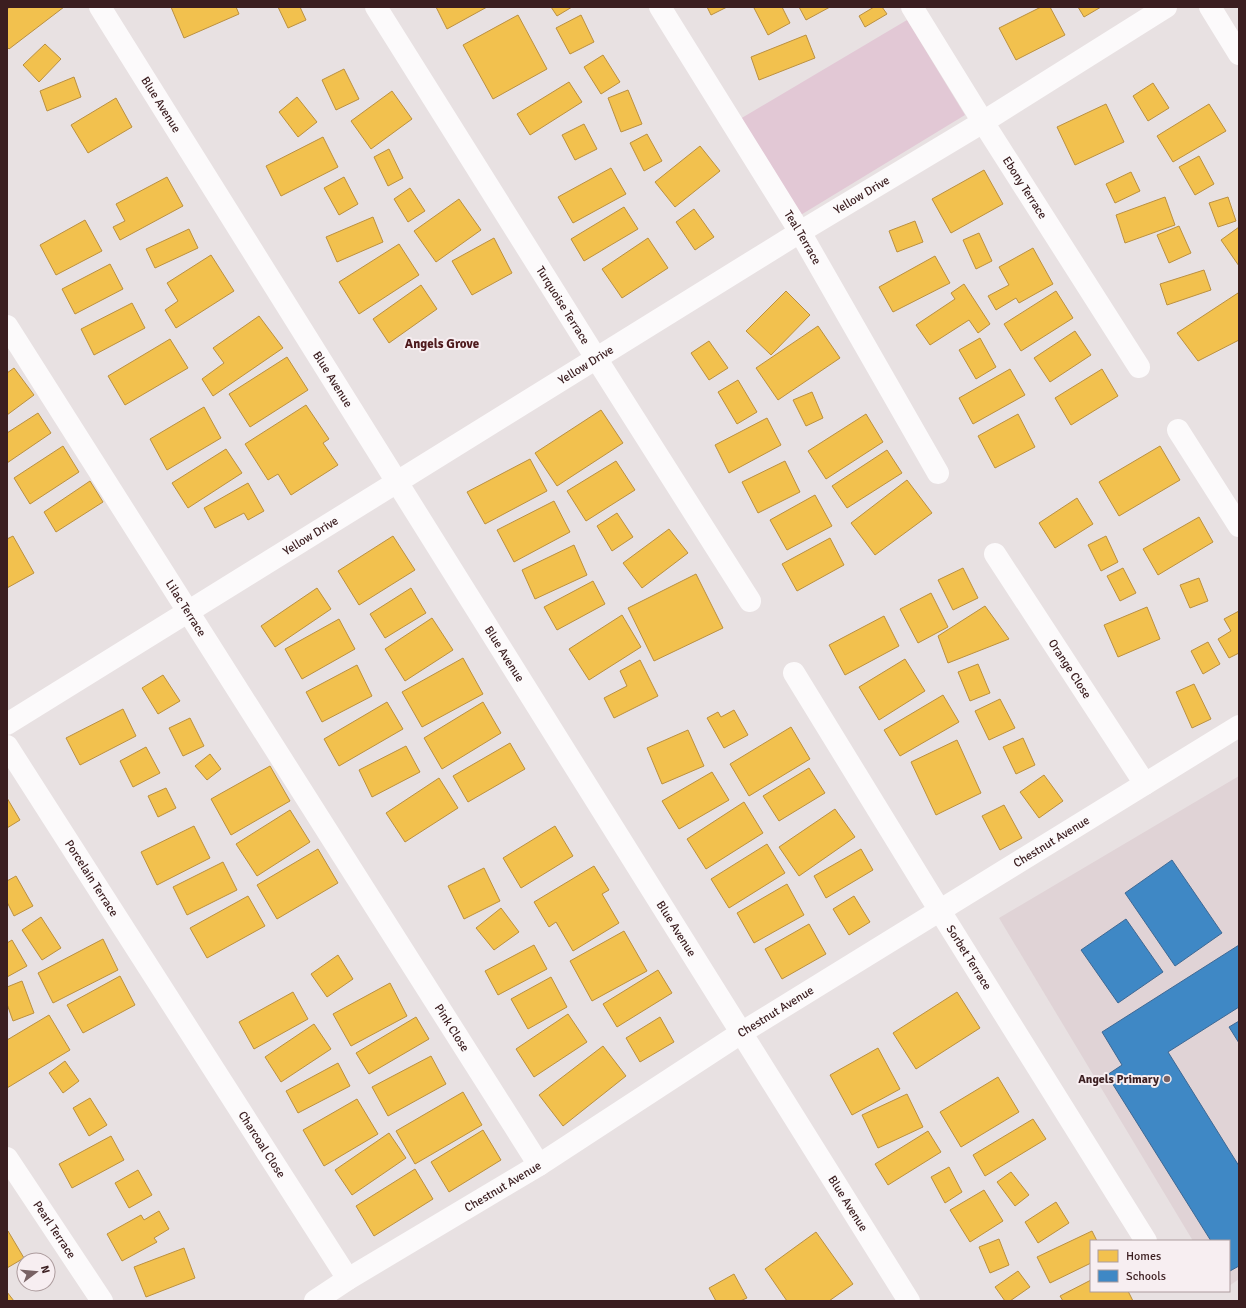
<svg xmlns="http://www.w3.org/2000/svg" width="1246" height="1308" viewBox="0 0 1246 1308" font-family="Signika,sans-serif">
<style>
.built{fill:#e0d3d6}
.green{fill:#e2c8d5}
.homes{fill:#f2c14e;stroke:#bb9040}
.schools{fill:#3f88c5;stroke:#3e6894}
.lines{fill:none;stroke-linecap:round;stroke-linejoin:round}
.minor{stroke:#fcfafb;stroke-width:22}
.poi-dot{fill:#786264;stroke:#f7eef1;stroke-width:1.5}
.labels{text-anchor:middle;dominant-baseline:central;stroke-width:4;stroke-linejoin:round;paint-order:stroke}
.street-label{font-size:12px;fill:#3b1e20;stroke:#f7eef1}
.poi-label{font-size:12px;font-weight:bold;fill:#3b1e20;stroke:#f7eef1;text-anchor:end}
.neighbourhood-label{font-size:13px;font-weight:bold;fill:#4e191c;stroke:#f7eef1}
</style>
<rect width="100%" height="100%" fill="#e8e1e2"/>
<path class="built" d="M1239,776v503l-10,7v-45h-36l-194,-323z"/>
<path class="green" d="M907,20l58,95 -166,101 -59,-97z"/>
<g class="homes">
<path d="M10,7h54l-55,42 -2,-2v-38z"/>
<path d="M171,7h65l3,7 -55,24z"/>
<path d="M278,7h22l6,13 -18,8z"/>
<path d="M436,7h51l-40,22z"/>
<path d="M551,7h21l-15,9z"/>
<path d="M707,7h20l-16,8z"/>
<path d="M756,7h26l8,16 -22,12 -14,-27z"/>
<path d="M799,7h31l-24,13z"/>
<path d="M874,7h8l5,7 -22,13 -6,-11z"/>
<path d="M1041,7h9l15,28 -49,25 -17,-32z"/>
<path d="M1078,7h23l-17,10z"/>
<path d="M518,15l29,54 -54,30 -30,-54z"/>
<path d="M581,15l13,27 -24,12 -14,-26z"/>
<path d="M806,35l9,23 -56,22 -8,-23z"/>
<path d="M45,44l16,15 -22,23 -16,-17z"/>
<path d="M603,55l17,27 -19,12 -17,-27z"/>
<path d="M344,69l15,30 -23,11 -14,-30z"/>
<path d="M74,77l7,20 -34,14 -7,-20z"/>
<path d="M569,82l13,20 -52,33 -13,-21z"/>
<path d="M1153,83l16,25 -21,13 -15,-25z"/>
<path d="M628,90l14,34 -21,8 -13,-34z"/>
<path d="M392,91l20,28 -41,30 -20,-28z"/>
<path d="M297,97l20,25 -19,15 -19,-25z"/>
<path d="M116,98l16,29 -44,26 -17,-28z"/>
<path d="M1106,104l18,38 -49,23 -18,-38z"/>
<path d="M1209,104l17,27 -53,31 -16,-26z"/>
<path d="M584,124l13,25 -22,11 -13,-25z"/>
<path d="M647,134l15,27 -18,10 -14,-28z"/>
<path d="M323,137l15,30 -57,29 -15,-30z"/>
<path d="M700,146l20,25 -45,36 -20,-25z"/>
<path d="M389,149l14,29 -15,8 -14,-29z"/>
<path d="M1199,156l15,28 -19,11 -16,-28z"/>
<path d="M611,168l15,26 -53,29 -15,-26z"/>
<path d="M984,170l19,34 -52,29 -19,-34z"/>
<path d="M1131,172l9,19 -25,12 -9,-19z"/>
<path d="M167,177l16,29 -63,34 -7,-13 12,-6 -9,-17z"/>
<path d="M344,177l14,27 -19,11 -15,-27z"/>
<path d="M410,188l15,23 -17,11 -14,-23z"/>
<path d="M1165,197l10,28 -50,18 -9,-28z"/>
<path d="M1228,197l8,24 -18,6 -9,-24z"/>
<path d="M459,199l22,31 -45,32 -22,-31z"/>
<path d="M624,207l14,22 -54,32 -13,-22z"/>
<path d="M694,209l20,28 -19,13 -19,-28z"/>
<path d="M373,217l10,25 -46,20 -11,-25z"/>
<path d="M85,220l17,31 -46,24 -16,-30z"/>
<path d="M915,221l8,21 -26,10 -8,-21z"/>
<path d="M1179,226l12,27 -22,10 -12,-28z"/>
<path d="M1239,227v39l-18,-26z"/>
<path d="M189,229l9,19 -43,20 -9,-19z"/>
<path d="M979,233l13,28 -16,8 -13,-29z"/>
<path d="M494,238l18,35 -40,22 -20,-34z"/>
<path d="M648,238l20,30 -46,30 -20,-29z"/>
<path d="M399,244l20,31 -60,39 -20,-32z"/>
<path d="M1033,248l20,36 -34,19 -3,-5 -20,12 -8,-14 21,-11 -10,-18z"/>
<path d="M211,255l23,36 -58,37 -11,-18 13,-9 -11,-18z"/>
<path d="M935,256l15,27 -57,29 -14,-25z"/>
<path d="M110,264l13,25 -48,25 -13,-25z"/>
<path d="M1204,270l7,20 -44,15 -7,-21z"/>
<path d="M964,284l26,40 -12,9 -9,-13 -39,25 -14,-20 39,-26 -4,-6z"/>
<path d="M421,285l16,24 -48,34 -16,-24z"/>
<path d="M786,291l24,24 -39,40 -25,-24z"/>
<path d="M1056,291l17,27 -52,33 -17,-27z"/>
<path d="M1238,293l1,2v45l-41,21 -21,-28z"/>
<path d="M132,303l13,25 -51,27 -13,-26z"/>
<path d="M259,316l24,32 -70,48 -11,-17 22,-16 -11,-15z"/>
<path d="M818,326l22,32 -62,42 -22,-32z"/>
<path d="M1075,331l16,24 -41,27 -16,-24z"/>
<path d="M980,338l16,29 -20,12 -17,-29z"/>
<path d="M170,339l18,29 -63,37 -17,-29z"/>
<path d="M709,341l19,27 -19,12 -18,-27z"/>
<path d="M287,357l21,33 -58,37 -21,-33z"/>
<path d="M14,368l20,27 -27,20v-42z"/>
<path d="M1010,369l15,26 -52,29 -14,-26z"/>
<path d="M1102,369l16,27 -47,29 -16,-27z"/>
<path d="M738,380l19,32 -20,12 -19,-32z"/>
<path d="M812,392l11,26 -17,8 -13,-26z"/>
<path d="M306,405l23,34 -6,4 15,22 -47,30 -13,-21 -10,6 -23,-36z"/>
<path d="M204,407l17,31 -54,32 -17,-31z"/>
<path d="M601,410l22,33 -66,43 -22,-33z"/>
<path d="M38,413l13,20 -44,30v-30z"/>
<path d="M866,414l17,28 -57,37 -18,-28z"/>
<path d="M1018,414l17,33 -40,21 -17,-32z"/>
<path d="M767,418l14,27 -52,28 -14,-28z"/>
<path d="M63,446l16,26 -49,32 -16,-26z"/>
<path d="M1160,446l20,34 -61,36 -20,-34z"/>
<path d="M226,449l16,24 -54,35 -16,-25z"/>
<path d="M887,450l15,23 -55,35 -15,-22z"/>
<path d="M530,459l17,32 -62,33 -18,-32z"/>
<path d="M616,461l19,29 -49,31 -19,-30z"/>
<path d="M785,461l15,31 -42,21 -16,-31z"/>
<path d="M907,480l25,33 -57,42 -24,-32z"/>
<path d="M90,481l13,21 -47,30 -12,-20z"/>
<path d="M248,483l16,28 -16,9 -4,-7 -29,15 -11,-20z"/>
<path d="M815,495l17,31 -45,24 -17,-30z"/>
<path d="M1077,498l16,26 -38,24 -16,-25z"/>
<path d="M554,501l16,31 -56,30 -17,-32z"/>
<path d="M617,513l16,24 -21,14 -15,-25z"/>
<path d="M1199,517l14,25 -55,33 -15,-26z"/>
<path d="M669,529l19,24 -46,35 -19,-25z"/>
<path d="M13,536l21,37 -27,15v-49z"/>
<path d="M393,536l22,34 -56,35 -21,-34z"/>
<path d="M1106,536l12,26 -17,9 -13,-26z"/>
<path d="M830,538l14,27 -47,26 -15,-27z"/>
<path d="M574,545l13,30 -52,24 -13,-29z"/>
<path d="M963,568l15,30 -25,12 -15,-30z"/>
<path d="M1123,568l13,25 -16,8 -13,-25z"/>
<path d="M696,574l27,54 -69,33 -26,-53z"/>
<path d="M1199,578l9,23 -18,7 -10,-23z"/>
<path d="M593,581l12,23 -48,26 -13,-23z"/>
<path d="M317,588l14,21 -56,38 -14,-21z"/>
<path d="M411,588l15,25 -41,25 -15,-24z"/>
<path d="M931,593l17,34 -30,16 -18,-34z"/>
<path d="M985,606l24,33 -61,24 -10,-27z"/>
<path d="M1147,607l13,32 -42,18 -14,-32z"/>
<path d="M1239,611v42l-10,5 -11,-19 13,-8 -7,-12z"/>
<path d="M622,615l19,32 -52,33 -20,-31z"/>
<path d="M884,616l15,30 -54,29 -16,-30z"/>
<path d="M432,618l21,32 -48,31 -20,-32z"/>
<path d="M339,619l16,30 -53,30 -17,-30z"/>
<path d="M1208,642l12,22 -17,10 -12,-23z"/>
<path d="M463,658l20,36 -61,33 -20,-35z"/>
<path d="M905,659l20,32 -46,29 -20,-33z"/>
<path d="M640,660l18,36 -44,22 -10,-20 23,-12 -7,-15z"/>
<path d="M978,664l12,29 -20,8 -12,-29z"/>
<path d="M357,665l15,31 -50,26 -16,-30z"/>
<path d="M163,675l17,26 -22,13 -16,-26z"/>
<path d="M1194,684l17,35 -19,9 -16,-36z"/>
<path d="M943,695l16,27 -59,34 -16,-26z"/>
<path d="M1000,699l15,29 -26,12 -14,-29z"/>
<path d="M387,702l16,27 -64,37 -15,-27z"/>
<path d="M483,702l18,31 -59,36 -18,-31z"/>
<path d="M123,709l13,27 -56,29 -14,-27z"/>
<path d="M734,710l14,25 -24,13 -17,-30 11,-6 3,5z"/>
<path d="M190,718l14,28 -21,10 -14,-28z"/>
<path d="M791,727l19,32 -61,37 -19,-32z"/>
<path d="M688,730l16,36 -42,18 -15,-36z"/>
<path d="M1023,738l12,27 -19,9 -13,-27z"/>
<path d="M957,740l24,53 -45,22 -25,-53z"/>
<path d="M510,743l15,26 -57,33 -15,-26z"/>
<path d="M406,746l14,26 -48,25 -13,-27z"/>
<path d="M146,747l14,26 -27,14 -13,-26z"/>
<path d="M210,754l11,15 -14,11 -12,-14z"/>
<path d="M270,766l20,35 -59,34 -20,-36z"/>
<path d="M809,768l16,25 -46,28 -16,-25z"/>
<path d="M712,772l17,28 -50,29 -17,-28z"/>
<path d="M1044,775l19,26 -24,17 -19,-26z"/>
<path d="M439,778l19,30 -53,34 -19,-29z"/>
<path d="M166,788l10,20 -18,9 -10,-21z"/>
<path d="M7,798l13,22 -13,8z"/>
<path d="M744,802l19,31 -57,36 -19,-30z"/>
<path d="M1004,805l18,33 -22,12 -18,-34z"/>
<path d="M835,809l20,28 -56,39 -20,-29z"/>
<path d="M290,810l20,32 -53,34 -21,-32z"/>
<path d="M194,826l16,32 -53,27 -16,-33z"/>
<path d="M555,826l18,30 -52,32 -18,-30z"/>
<path d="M767,844l18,29 -56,35 -18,-29z"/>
<path d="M318,849l20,34 -61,36 -20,-34z"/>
<path d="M861,849l12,21 -47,28 -12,-22z"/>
<path d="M223,862l14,28 -50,25 -14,-28z"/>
<path d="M594,866l15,24 -7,4 17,29 -46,28 -17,-29 -7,5 -15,-25z"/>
<path d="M484,868l16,33 -36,18 -16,-33z"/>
<path d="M16,876l17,30 -19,10 -7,-14v-21z"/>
<path d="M787,884l17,31 -50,28 -17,-30z"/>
<path d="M248,896l17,30 -58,32 -17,-30z"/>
<path d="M854,896l16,26 -21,13 -16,-26z"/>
<path d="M501,908l18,24 -25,18 -18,-22z"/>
<path d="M41,917l20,31 -19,12 -20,-30z"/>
<path d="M809,924l17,30 -44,25 -17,-30z"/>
<path d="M624,931l23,40 -55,30 -22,-40z"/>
<path d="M103,939l15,31 -65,33 -15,-30z"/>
<path d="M12,940l15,26 -20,11v-34z"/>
<path d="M534,945l13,24 -49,26 -13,-24z"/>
<path d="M338,955l15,24 -26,18 -16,-23z"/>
<path d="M658,970l14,23 -55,34 -14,-23z"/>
<path d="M120,976l15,29 -52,28 -16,-28z"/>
<path d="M551,977l16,30 -39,22 -17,-30z"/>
<path d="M22,981l12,32 -21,8 -6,-17v-17z"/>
<path d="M390,983l17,33 -56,30 -18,-32z"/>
<path d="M293,992l15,27 -54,30 -15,-27z"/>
<path d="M957,992l23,36 -64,41 -23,-36z"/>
<path d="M568,1014l19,28 -53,35 -18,-28z"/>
<path d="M49,1015l21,35 -63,38v-48z"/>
<path d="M416,1017l13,22 -60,35 -13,-21z"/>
<path d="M660,1017l14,25 -34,20 -14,-24z"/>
<path d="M314,1024l17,25 -50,33 -16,-25z"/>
<path d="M603,1046l23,30 -63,50 -24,-31z"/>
<path d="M878,1048l22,41 -48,26 -22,-40z"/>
<path d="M431,1056l15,28 -58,32 -16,-29z"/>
<path d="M65,1061l14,20 -16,12 -14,-20z"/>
<path d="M338,1063l12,23 -52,27 -12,-22z"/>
<path d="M998,1077l21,35 -58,35 -21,-35z"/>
<path d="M463,1092l19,33 -67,39 -19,-33z"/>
<path d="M907,1094l16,33 -45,21 -16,-33z"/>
<path d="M90,1098l17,27 -18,11 -16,-28z"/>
<path d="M357,1099l21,35 -54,32 -21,-36z"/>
<path d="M1033,1119l13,20 -61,37 -12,-21z"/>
<path d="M483,1130l18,30 -52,32 -18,-30z"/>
<path d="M928,1131l13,21 -53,33 -13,-21z"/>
<path d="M389,1133l17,25 -54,37 -17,-25z"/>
<path d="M111,1136l13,24 -52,28 -13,-24z"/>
<path d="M949,1167l13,25 -17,11 -14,-26z"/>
<path d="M415,1169l18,30 -59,37 -18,-30z"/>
<path d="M138,1170l14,25 -23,13 -14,-25z"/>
<path d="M1011,1172l18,23 -14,11 -18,-24z"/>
<path d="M984,1190l19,31 -33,21 -20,-32z"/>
<path d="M1056,1202l13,21 -31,20 -13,-21z"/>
<path d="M159,1211l10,18 -15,9 3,4 -35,19 -15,-27 34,-19 3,5z"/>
<path d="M7,1231h1l16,27 -17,10z"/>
<path d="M1092,1231l5,10h-6v22l-41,20 -13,-26z"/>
<path d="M816,1232l37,52 -24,17h-42l-22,-32z"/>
<path d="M999,1239l10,26 -19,8 -11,-26z"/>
<path d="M184,1248l11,30 -49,19 -12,-30z"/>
<path d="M1018,1271l12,16 -20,14h-5l-10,-14z"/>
<path d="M734,1274l13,24 -7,3h-24l-7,-13z"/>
<path d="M1091,1280v11h37l5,10h-70l-3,-5z"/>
<path d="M7,1292l7,9h-7z"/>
</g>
<g class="schools">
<path d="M1172,860l50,73 -47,33 -50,-73z"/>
<path d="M1126,919l37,53 -45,31 -37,-53z"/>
<path d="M1239,945v62l-71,45 71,114v100l-9,5 -1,-2v-28h-18l-104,-166 15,-10 -20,-33z"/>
<path d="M1239,1021v22l-10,-16z"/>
</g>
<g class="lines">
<g class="minor">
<path id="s1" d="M100,7l809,1294"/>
<path id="s2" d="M376,7l220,351 154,243"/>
<path id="s3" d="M660,7l140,225 138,241"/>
<path id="s4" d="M912,7l71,115 156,245"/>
<path d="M1210,7l29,47"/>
<path id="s5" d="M7,326l532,839"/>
<path d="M1178,430l61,96"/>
<path id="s6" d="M995,554l150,230"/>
<path id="s7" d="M794,673l146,238 206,330"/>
<path id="s8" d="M7,724l793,-492 183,-110 183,-115"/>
<path id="s9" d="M7,746l341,533"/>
<path id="s10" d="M7,1158l95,143"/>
<path id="s11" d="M315,1301l33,-22 191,-114 202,-132 498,-307"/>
</g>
</g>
<circle class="poi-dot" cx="1167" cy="1079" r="4"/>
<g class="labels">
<g class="street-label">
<text stroke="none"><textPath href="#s1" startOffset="115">Blue Avenue</textPath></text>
<text stroke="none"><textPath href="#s4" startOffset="213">Ebony Terrace</textPath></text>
<text stroke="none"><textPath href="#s8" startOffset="1005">Yellow Drive</textPath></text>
<text stroke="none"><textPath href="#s3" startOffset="271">Teal Terrace</textPath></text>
<text stroke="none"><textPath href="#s2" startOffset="352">Turquoise Terrace</textPath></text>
<text stroke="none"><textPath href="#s8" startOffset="681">Yellow Drive</textPath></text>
<text stroke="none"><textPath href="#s1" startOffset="439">Blue Avenue</textPath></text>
<text stroke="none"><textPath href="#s8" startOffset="357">Yellow Drive</textPath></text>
<text stroke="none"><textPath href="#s5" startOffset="334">Lilac Terrace</textPath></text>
<text stroke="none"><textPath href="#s1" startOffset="763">Blue Avenue</textPath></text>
<text stroke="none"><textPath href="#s6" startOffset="137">Orange Close</textPath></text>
<text stroke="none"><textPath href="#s11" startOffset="868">Chestnut Avenue</textPath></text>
<text stroke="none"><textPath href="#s9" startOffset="157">Porcelain Terrace</textPath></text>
<text stroke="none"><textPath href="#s1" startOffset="1087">Blue Avenue</textPath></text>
<text stroke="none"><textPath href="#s7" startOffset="334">Sorbet Terrace</textPath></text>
<text stroke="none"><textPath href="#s11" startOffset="544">Chestnut Avenue</textPath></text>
<text stroke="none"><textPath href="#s5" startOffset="831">Pink Close</textPath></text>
<text stroke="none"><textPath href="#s9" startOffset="473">Charcoal Close</textPath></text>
<text stroke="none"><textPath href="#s11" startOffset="220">Chestnut Avenue</textPath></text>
<text stroke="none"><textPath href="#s1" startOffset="1411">Blue Avenue</textPath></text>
<text stroke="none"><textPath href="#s10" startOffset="86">Pearl Terrace</textPath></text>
</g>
<g class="poi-label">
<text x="1159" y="1079">Angels Primary</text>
</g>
<g class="neighbourhood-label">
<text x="442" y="344">Angels Grove</text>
</g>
</g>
<rect width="1246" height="1308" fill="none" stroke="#3b1e20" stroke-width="16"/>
<rect x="1090" y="1240" width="140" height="52" fill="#f7eef1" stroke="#ac9b9d"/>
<rect x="1098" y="1250" width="20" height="12" fill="#f2c14e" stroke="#ac9b9d"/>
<text x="1126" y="1260" font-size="12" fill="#3b1e20">Homes</text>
<rect x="1098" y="1270" width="20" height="12" fill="#3f88c5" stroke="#ac9b9d"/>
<text x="1126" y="1280" font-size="12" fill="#3b1e20">Schools</text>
<g transform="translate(36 1272) rotate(74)"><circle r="19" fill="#f7eef1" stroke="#ac9b9d"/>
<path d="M0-3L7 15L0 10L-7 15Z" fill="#786264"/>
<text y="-6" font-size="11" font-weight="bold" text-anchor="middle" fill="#3b1e20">N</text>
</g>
</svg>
